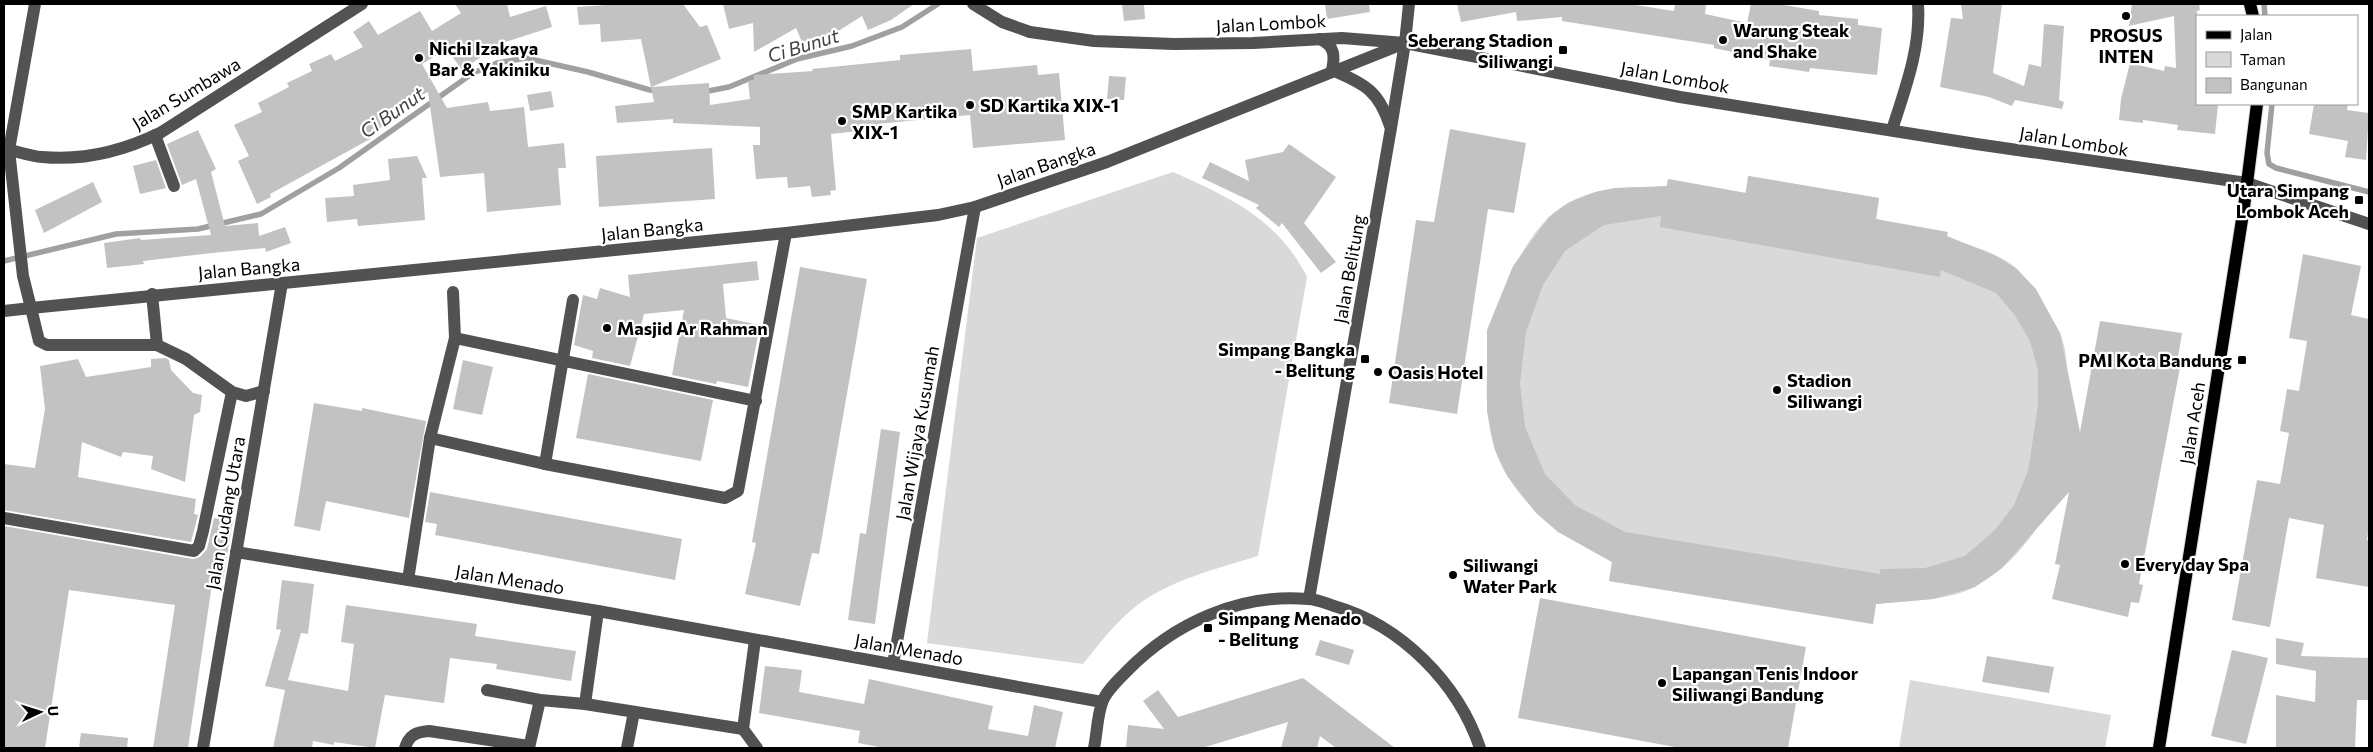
<svg xmlns="http://www.w3.org/2000/svg" width="2373" height="752" viewBox="0 0 2373 752" font-family="Commissioner,sans-serif">
<style>
.green{fill:#d9d9d9}
.lines{fill:none;stroke-linecap:round;stroke-linejoin:round}
.stream{stroke:#a0a0a0;stroke-width:5.5}
.building{fill:#c2c2c2;fill-rule:evenodd}
.major-casing{stroke:#dbdbdb;stroke-width:14}
.minor{stroke:#525252;stroke-width:12}
.major{stroke:#000;stroke-width:12}
.poi-dot{fill:#000;stroke:#fff;stroke-width:2}
.labels{text-anchor:middle;dominant-baseline:central;stroke-width:4.5;stroke-linejoin:round;paint-order:stroke}
.street-label{font-size:18px;fill:#000;stroke:#fff}
.poi-label{font-size:18px;font-weight:bold;fill:#000;stroke:#fff;text-anchor:start}
.water-label{font-size:19px;font-style:italic;fill:#414141;stroke:#fff}
</style>
<rect width="100%" height="100%" fill="#fff"/>
<g class="green">
<path d="M1173,172c56,25 105,47 134,105l-49,279c-39,12 -91,25 -123,51 -20,16 -36,37 -52,57l-156,-21 50,-405z"/>
<path d="M1749,176l130,22 -3,21c33,9 120,27 142,51 9,10 36,51 42,63 19,42 -2,161 -26,199 -14,21 -36,42 -58,54 -24,15 -72,15 -100,18l-3,20 -264,-43 3,-19c-43,-24 -77,-42 -104,-85 -23,-35 -23,-80 -20,-121 1,-8 0,-18 3,-26 10,-37 29,-85 58,-113 30,-29 77,-33 117,-28l2,-10 77,14z"/>
<path d="M1910,680l201,35 -6,33h-206z"/>
</g>
<g class="lines">
<g class="stream">
<path d="M2264,4l1,12"/>
<path d="M703,92l26,-5 68,-28 55,-13 50,-19 36,-23"/>
<path d="M2272,104l-5,49 2,11 7,4 93,24"/>
<path d="M4,261l112,-27 82,-5 63,-15 78,-46 134,-95 24,-10 29,-5 62,14 62,18 9,1"/>
</g>
</g>
<g class="building">
<path d="M455,4h52l3,13 36,-11 6,21 -56,18 1,1 -35,24 -15,-21 -25,15 25,44 41,-6 2,9 34,-4 4,40 36,-4 2,25h-8l3,37 -74,7 -3,-39 -44,4 -12,-85 -34,16 5,11 -30,14 3,5 -102,56 1,3 -14,7 -19,-43 11,-5 -15,-31 28,-13 -4,-9 31,-16 -2,-4 25,-12 -3,-7 22,-10 4,7 28,-14 -10,-15 16,-11 9,14 42,-24 12,20 29,-18z"/>
<path d="M621,4h62l17,23 7,-2 14,34 -70,28 58,-4 1,22 40,-6 -2,-18 6,-1v-5l59,-4 -1,-2 88,-9v-5l71,-6 2,22 64,-6 1,10 21,-2 6,67 -92,8 -3,-33 -93,9v5l-46,5 5,56 -6,1 1,4 -19,2 -2,-11 -22,2 -1,-11 -31,2 -3,-34h7v-18l-87,-4v-4l-56,4 -2,-17 39,-4 -13,-63 -40,3 -1,-18 -21,1 -2,-18z"/>
<path d="M723,4h191l-23,16 -23,10 -6,-14 -30,19 2,7 -27,12 -11,-26 -42,24 -1,-29 -24,6z"/>
<path d="M1122,4h22l1,15 -21,2z"/>
<path d="M1325,4h44l1,8 -43,7z"/>
<path d="M1457,4h172l45,7 1,-7h31l-1,10 42,9 4,-19h27l41,7v4l39,4v6l24,3 -5,47 -67,-7 -1,4 -40,-6 1,-6 -56,-12v-3l-152,-24v-4l-45,4 -1,-9 -55,10z"/>
<path d="M1961,4h41l-9,69 31,13 5,-22 12,3 3,-43 20,2 -5,74 5,2 -2,7 -47,-9 -3,6 -23,-9 -49,-10 11,-69 12,1z"/>
<path d="M2132,4h67l1,6 -3,1v93h21l-3,30 -38,-4 1,-5 -35,-5v3l-24,-3 2,-21 9,-36 34,8 1,-5 11,2 -2,-52 -45,10z"/>
<path d="M1109,76l17,1 -2,23 -17,-1z"/>
<path d="M551,91l3,16 -24,4 -3,-16z"/>
<path d="M2314,104h34l-1,6 22,3 -3,47 -21,-3 3,-16 -39,-7z"/>
<path d="M1450,129l76,14 -12,70 -26,-4 -31,205 -68,-11 27,-183 18,2z"/>
<path d="M198,130l18,39 -5,3 14,54 33,-3 1,13 26,-9 6,16 -25,9 -1,-4 -53,5 -69,8 1,3 -37,4 -3,-25 36,-5 1,2 70,-5 -15,-56 -14,6 -15,-41z"/>
<path d="M1289,144l47,33 -32,46 32,39 -15,11 -39,-50 -3,4 -23,-19 3,-3 -57,-27 8,-16 39,19 -4,-21 38,-8z"/>
<path d="M712,148l3,51 -116,8 -3,-51z"/>
<path d="M417,156l10,22h-5l3,42 -67,6 -1,-7 -30,3 -2,-24 29,-2 -1,-11 37,-5 -2,-21z"/>
<path d="M156,160l10,28 -26,6 -7,-28z"/>
<path d="M1748,176l131,22 -3,21 72,13 -1,4 49,20 21,13 19,20 24,44 20,99 20,-111 82,12 -4,24h4l-43,227 4,1 -4,18 -8,-1 -3,15 -76,-18 8,-34 -5,-1 14,-72 -67,76 -27,19 -42,12 -57,5 -3,20 -264,-43 3,-19 -54,-30 -22,-19 -28,-36 -13,-27 -8,-39v-81l26,-64 36,-49 19,-14 27,-11 20,-4 52,-2 1,-7 78,14zM1661,216l-1,11 280,50 1,-7 55,23 18,21 16,27 8,29v35l-10,66 -14,34 -19,25 -30,26 -40,12 -45,1v5l-255,-42 -50,-27 -30,-31 -20,-47 -5,-43 6,-52 17,-47 22,-34 39,-26z"/>
<path d="M93,182l9,20 -58,31 -9,-23z"/>
<path d="M2303,254l58,12 -10,49 18,4v207l-2,14 2,1v46l-53,-9 8,-53 -35,-7 -19,109 -38,-7 25,-140 23,4 9,-51 -9,-2 7,-42 12,2 8,-50 -18,-3z"/>
<path d="M757,261l2,19 -36,4 3,34 34,7 -12,62 -31,-6 -1,3 -44,-9 12,-65 -40,4 -14,52 -38,-8 1,-7 -19,-6 9,-50 14,4 3,-11 30,9 -2,-22z"/>
<path d="M800,267l67,12 -48,275 -7,-1 -12,53 -55,-12 11,-51 -4,-1z"/>
<path d="M166,358l3,2 2,10 22,23 9,2 -2,17 -6,3 -9,67 -34,-13 2,-13 -30,-4 -2,5 -39,-15 -4,35 118,22 -2,15 4,1 -7,27 -187,-32v-46l31,4 10,-59 -5,-43 38,-7 8,18 65,-10v-8z"/>
<path d="M463,360l30,7 -11,48 -29,-6z"/>
<path d="M588,374l125,26 -12,61 -125,-23z"/>
<path d="M314,403l48,8v-3l64,13 -17,97 -83,-17 -6,30 -26,-5z"/>
<path d="M881,429l19,3 -25,192 -27,-4 12,-87 6,1z"/>
<path d="M430,492l252,47 -7,41 -240,-45 2,-11 -12,-2z"/>
<path d="M214,518l19,3 -10,58 -10,-2 -25,171h-35l22,-143 -106,-15 -24,158h-41v-222l189,33 7,-2 7,-8z"/>
<path d="M282,580l32,4 -6,50 -7,-1 -13,47 60,11 6,-47 -13,-2 5,-37 131,19 -2,12 101,15 -5,30 -75,-12 1,-5 -47,-6 -6,45 -59,-8 -10,53 -41,-6v3l-21,-4 -1,7h-39l12,-58 -20,-4 16,-56 -5,-1z"/>
<path d="M1540,598l266,49 -18,101h-108l-162,-30z"/>
<path d="M2276,638l28,5 -3,13 68,2v42h-12l-2,48h-79v-53l39,7 1,-31 -40,-7z"/>
<path d="M1320,640l34,10 -5,15 -34,-10z"/>
<path d="M2232,650l36,8 -22,86 -35,-8z"/>
<path d="M1987,656l67,11 -5,26 -67,-11z"/>
<path d="M765,666l37,4 -3,22 65,12 5,-25 124,27 -5,23 40,7 6,-31 29,7 -8,36h-170l-27,-5 2,-12 -101,-18z"/>
<path d="M1303,678l92,70h-59l-16,-12 -3,12h-36l7,-26 -86,26h-76l2,-23 36,4 -21,-28 15,-11 20,27z"/>
<path d="M81,733l47,5 -1,10h-48z"/>
</g>
<g class="lines">
<g class="major-casing">
<g id="major">
<path d="M2250,4l3,12"/>
<path d="M2159,748l85,-541 13,-103"/>
</g>
</g>
<g class="minor">
<path d="M35,4l-26,146 14,126 8,32 755,-75 152,-18 37,-8 132,-45 298,-119"/>
<path d="M973,4l29,18 28,10 64,9 80,3 79,-1 89,-5 63,5 275,54 296,47 271,39 122,41"/>
<path d="M1320,39c15,7 15,17 12,31 33,14 47,21 58,56"/>
<path d="M1892,130c13,-41 29,-82 26,-126"/>
<path d="M155,135l19,51"/>
<path d="M4,149c13,2 25,7 38,8 42,4 81,-6 118,-24l202,-129"/>
<path d="M453,292l2,46"/>
<path d="M152,294l5,51"/>
<path d="M4,311l27,-3 8,33 8,4h110l29,14 46,33 14,4 18,-5"/>
<path d="M430,438l115,26 180,34 13,-7 48,-258"/>
<path d="M545,464l28,-164"/>
<path d="M4,518l190,33 5,-5 4,-15 29,-139"/>
<path d="M236,552l362,59 504,91"/>
<path d="M408,580l22,-142 25,-100 301,63"/>
<path d="M1309,599l82,-471 14,-85 4,-39"/>
<path d="M755,640l-12,89 14,19"/>
<path d="M893,664l82,-457"/>
<path d="M487,690l53,10 45,4 158,25"/>
<path d="M585,704l13,-93"/>
<path d="M203,748l79,-465"/>
<path d="M405,748c4,-13 11,-16 24,-17l100,15"/>
<path d="M529,748l11,-48"/>
<path d="M627,748l7,-36"/>
<path d="M1094,748c3,-14 3,-31 8,-45 3,-11 17,-24 25,-32 47,-48 113,-78 181,-72 8,0 17,4 26,7 67,19 124,77 146,142"/>
</g>
<use href="#major" class="major"/>
</g>
<g class="poi-dot">
<circle cx="2126" cy="16" r="5"/>
<circle cx="1723" cy="40" r="5"/>
<rect x="1558" y="45" width="10" height="10" rx="2.5"/>
<circle cx="419" cy="58" r="5"/>
<circle cx="970" cy="105" r="5"/>
<circle cx="842" cy="121" r="5"/>
<rect x="2354" y="195" width="10" height="10" rx="2.5"/>
<circle cx="607" cy="328" r="5"/>
<rect x="1360" y="354" width="10" height="10" rx="2.5"/>
<rect x="2237" y="355" width="10" height="10" rx="2.5"/>
<circle cx="1378" cy="372" r="5"/>
<circle cx="1777" cy="390" r="5"/>
<circle cx="2125" cy="564" r="5"/>
<circle cx="1453" cy="575" r="5"/>
<rect x="1203" y="623" width="10" height="10" rx="2.5"/>
<circle cx="1662" cy="683" r="5"/>
</g>
<g class="labels">
<g class="street-label">
<text transform="translate(1271 23) rotate(-3)">Jalan Lombok</text>
<text transform="translate(1675 77) rotate(10)">Jalan Lombok</text>
<text transform="translate(186 93) rotate(-31)">Jalan Sumbawa</text>
<text transform="translate(2074 141) rotate(9)">Jalan Lombok</text>
<text transform="translate(1046 164) rotate(-19)">Jalan Bangka</text>
<text transform="translate(652 229) rotate(-6)">Jalan Bangka</text>
<text transform="translate(249 268) rotate(-5)">Jalan Bangka</text>
<text transform="translate(1349 269) rotate(-80)">Jalan Belitung</text>
<text transform="translate(2192 423) rotate(-81)">Jalan Aceh</text>
<text transform="translate(917 433) rotate(-80)">Jalan Wijaya Kusumah</text>
<text transform="translate(225 513) rotate(-80)">Jalan Gudang Utara</text>
<text transform="translate(510 579) rotate(9)">Jalan Menado</text>
<text transform="translate(909 649) rotate(10)">Jalan Menado</text>
</g>
<g class="poi-label">
<text x="1733" y="30">Warung Steak<tspan x="1733" dy="21">and Shake</tspan></text>
<text x="2126" y="35" text-anchor="middle">PROSUS<tspan x="2126" dy="21">INTEN</tspan></text>
<text x="1553" y="40" text-anchor="end">Seberang Stadion<tspan x="1553" dy="21">Siliwangi</tspan></text>
<text x="429" y="48">Nichi Izakaya<tspan x="429" dy="21">Bar &amp; Yakiniku</tspan></text>
<text x="980" y="105">SD Kartika XIX-1</text>
<text x="852" y="111">SMP Kartika<tspan x="852" dy="21">XIX-1</tspan></text>
<text x="2349" y="190" text-anchor="end">Utara Simpang<tspan x="2349" dy="21">Lombok Aceh</tspan></text>
<text x="617" y="328">Masjid Ar Rahman</text>
<text x="1355" y="349" text-anchor="end">Simpang Bangka<tspan x="1355" dy="21">- Belitung</tspan></text>
<text x="2232" y="360" text-anchor="end">PMI Kota Bandung</text>
<text x="1388" y="372">Oasis Hotel</text>
<text x="1787" y="380">Stadion<tspan x="1787" dy="21">Siliwangi</tspan></text>
<text x="2135" y="564">Every day Spa</text>
<text x="1463" y="565">Siliwangi<tspan x="1463" dy="21">Water Park</tspan></text>
<text x="1218" y="618">Simpang Menado<tspan x="1218" dy="21">- Belitung</tspan></text>
<text x="1672" y="673">Lapangan Tenis Indoor<tspan x="1672" dy="21">Siliwangi Bandung</tspan></text>
</g>
<g class="water-label">
<text transform="translate(803 45) rotate(-17)">Ci Bunut</text>
<text transform="translate(392 112) rotate(-35)">Ci Bunut</text>
</g>
</g>
<rect width="2373" height="752" fill="none" stroke="#000000" stroke-width="10"/>
<rect x="2196" y="15" width="162" height="90" fill="#ffffff" stroke="#999999"/>
<rect x="2206" y="31" width="25" height="8" fill="#000000" stroke="#999999"/>
<text x="2240" y="40" font-size="15" fill="#000000">Jalan</text>
<rect x="2206" y="52" width="25" height="15" fill="#d9d9d9" stroke="#999999"/>
<text x="2240" y="65" font-size="15" fill="#000000">Taman</text>
<rect x="2206" y="78" width="25" height="15" fill="#c2c2c2" stroke="#999999"/>
<text x="2240" y="90" font-size="15" fill="#000000">Bangunan</text>
<g transform="translate(40 712) rotate(86)" stroke="#ffffff" stroke-width="4" paint-order="stroke">
<path d="M0-4L9 19L0 12L-9 19Z" fill="#000000"/>
<text y="-8" font-size="14" font-weight="bold" text-anchor="middle" fill="#000000">U</text>
</g>
</svg>
